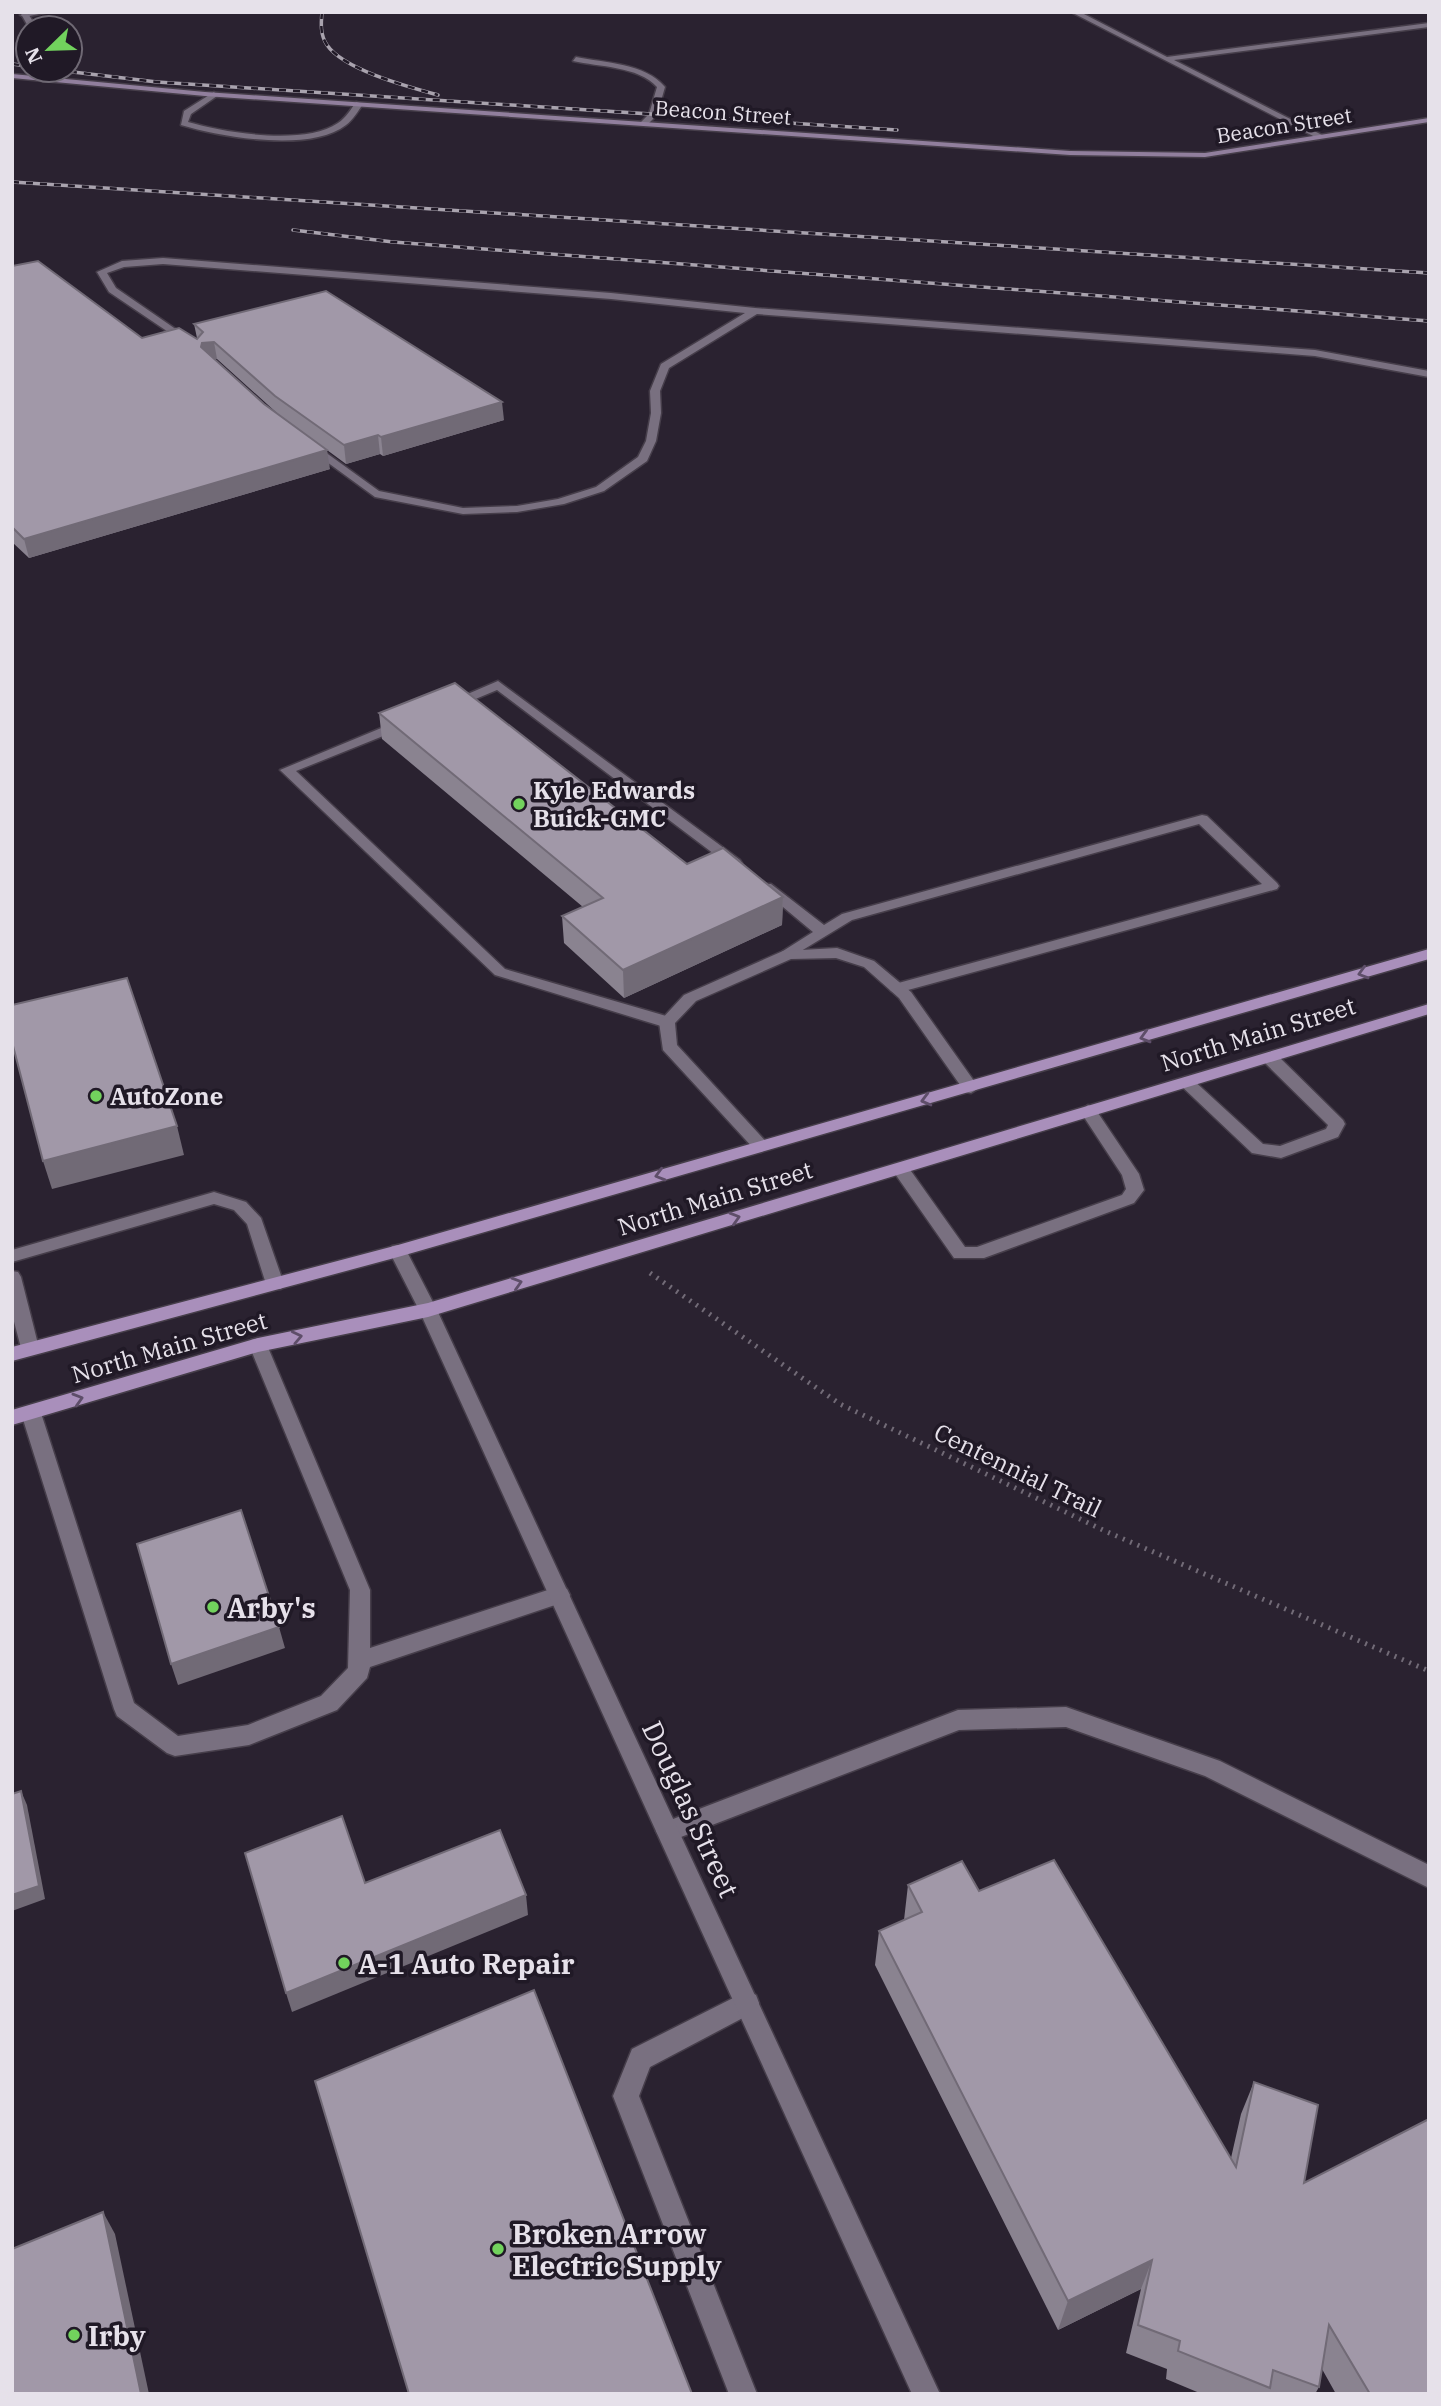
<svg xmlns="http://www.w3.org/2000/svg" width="1441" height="2406" viewBox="0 0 1441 2406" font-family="'IBM Plex Serif',serif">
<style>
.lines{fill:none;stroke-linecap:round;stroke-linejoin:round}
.lane-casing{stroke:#463e4a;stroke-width:3}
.street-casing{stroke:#463e4a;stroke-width:3}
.secondary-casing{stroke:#463e4a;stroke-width:3}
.primary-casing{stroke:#463e4a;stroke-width:3}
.path{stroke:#726b77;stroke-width:5;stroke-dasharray:2 6;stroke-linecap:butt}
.lane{fill:#797080;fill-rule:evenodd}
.street{fill:#797080;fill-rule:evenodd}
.secondary{fill:#917f9d;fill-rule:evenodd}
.primary{fill:#a98fbb;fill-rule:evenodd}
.rail-casing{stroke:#a9a3ae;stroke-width:3.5}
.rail{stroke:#201926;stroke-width:2.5;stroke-dasharray:7;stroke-linecap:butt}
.wall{fill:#8a8390}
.shaded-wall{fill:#716a76}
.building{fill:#a198a8;stroke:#716a76;stroke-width:2}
.oneway{stroke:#5e4e69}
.poi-dot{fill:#72d25d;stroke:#201926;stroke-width:2.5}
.labels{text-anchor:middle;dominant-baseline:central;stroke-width:7;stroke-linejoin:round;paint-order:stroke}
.far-street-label{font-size:21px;fill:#e6e1ea;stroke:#201926}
.poi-label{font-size:24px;font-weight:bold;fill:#e6e1ea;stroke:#201926;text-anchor:start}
.street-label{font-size:24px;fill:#e6e1ea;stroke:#201926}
.near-poi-label{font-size:28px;font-weight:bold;fill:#e6e1ea;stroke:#201926;text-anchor:start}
.near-street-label{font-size:28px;fill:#e6e1ea;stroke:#201926}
</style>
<rect width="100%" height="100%" fill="#2a2230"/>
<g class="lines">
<g class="lane-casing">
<g id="lane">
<path d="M49,12l-25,5 -4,-2z"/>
<path d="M576,57c29,6 69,6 89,30l-8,28 -11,11 -7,-2 10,-10 8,-27c-19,-21 -58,-20 -84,-26z"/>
<path d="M163,258l448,35 144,15 560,42 114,21v6l-114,-21 -558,-42 -88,54 -9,23 1,22 -5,28 -9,20 -43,30 -40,13 -47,8 -54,2 -88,-17 -70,-51 9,-2 65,47 84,17 54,-2 41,-7 38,-12 42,-30 8,-16 5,-28 -1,-22 11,-27 84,-51 -134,-14 -448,-35 -39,3 -17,6 9,15 77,53 1,2 -5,3 -80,-54 -12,-20 25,-11z"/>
<path d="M498,681l242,179 2,3 -2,3h-10l-233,-176 -43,18 -5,1 -7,-4z"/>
<path d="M403,719l5,1v6l-112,45 209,198 168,49 2,4 -2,4h-12l-166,-51 -215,-205z"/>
<path d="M1202,815l5,1 70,67 2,3 -2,3 -380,104 -6,-2 -2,-3 2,-3 371,-101 -63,-60 -347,96 -64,39 -5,-2 -3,-3 3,-3 30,-19 -54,-45 2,-3h10l53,41 18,-11z"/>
<path d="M1269,1052l6,1 68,67 2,4 -7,13 -57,21 -29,-5 -75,-71 8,-5 6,1 72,66 17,2 46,-17 2,-4 -65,-64 -2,-4z"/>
<path d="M1088,1105l6,2 45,67 5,16 -10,13 -150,55h-30l-63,-90 3,-4h12l59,83h12l145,-52 4,-6 -4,-14 -42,-64z"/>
<path d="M214,1192l32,10 15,16 23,66 -3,5h-12l-3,-5 -19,-60 -13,-14 -20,-6 -202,58v-12z"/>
<path d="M12,1271l6,1 3,5 18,71 -2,5h-14l-2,-5 -9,-34z"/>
<path d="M258,1338l7,2 2,5 103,245v58l190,-62 7,3 3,6 -3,6 -197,66 -3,11 -30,32 -88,35 -74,11 -8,-3 -50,-37 -3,-7 -93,-296 3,-5 7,-2 7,2 3,5 93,290 44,33 70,-11 73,-29 27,-28 2,-78 -101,-245 2,-5z"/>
<path d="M1066,1707l154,54 209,104v23l-224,-112 -139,-49 -107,3 -291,112 -8,-4 -4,-7 4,-7 298,-114z"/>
<path d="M747,1991l9,4 3,8 -3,8 -106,56 -11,29 118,298h-28l-116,-298 19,-47z"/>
</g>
</g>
<g class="street-casing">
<g id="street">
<path d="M20,12h7l10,16h-8z"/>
<path d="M1071,12h9l87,45 262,-34v4l-255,33 148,75 -3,4z"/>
<path d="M52,70h8l-11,11h-6z"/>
<path d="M214,92l3,4 -26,18 -3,8c38,11 116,24 150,1 8,-5 13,-14 18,-21l7,2c-5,7 -10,16 -17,21 -36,28 -125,12 -165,0l3,-14z"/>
<path d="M837,948l37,13 37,31 68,96 -8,5 -6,-1 -66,-94 -35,-31 -28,-9 -45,1 -95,42 -21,22 2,22 93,101 -9,6 -6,-2 -92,-100 -4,-28 25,-27 99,-44z"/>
<path d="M398,1245l6,1 33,64 503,1084h-28l-493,-1084 -30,-59 3,-5z"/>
</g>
</g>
<g class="secondary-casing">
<path id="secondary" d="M12,74l193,18 865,59 135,2 224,-35v4l-224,35 -135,-2 -865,-59 -193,-18z"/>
</g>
<g class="primary-casing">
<g id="primary">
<path d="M1429,949v10l-1031,298 -386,104v-14l386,-102z"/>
<path d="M1429,1004v10l-1001,303 -170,35 -246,73v-15l246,-72 170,-35z"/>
</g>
</g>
<path class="path" d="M650,1273l190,131 265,127 324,140"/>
<use href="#lane" class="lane"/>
<use href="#street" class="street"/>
<use href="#secondary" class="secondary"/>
<use href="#primary" class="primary"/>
<g class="rail-casing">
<g id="rail">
<path d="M322,12c-1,11 -2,23 5,33 17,25 82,42 111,50"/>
<path d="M12,64l16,2"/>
<path d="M56,70l101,12 740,48"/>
<path d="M12,182l1417,91"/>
<path d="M293,230l100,12 1036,79"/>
</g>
</g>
<use href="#rail" class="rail"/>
</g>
<g class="wall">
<path d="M12,266l130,72h55l-3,-14 310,96 -121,36 -3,-2 -34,10 -68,-50 -61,-55h-3l116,110 -301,89 -17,-16z"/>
<path d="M379,713l308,151 96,33 -1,28 -158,73 -60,-55 -2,-27 21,-9 -201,-168z"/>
<path d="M908,1885l71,6 252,267 10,-44 13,-32 50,101 125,211h-93l-14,-25 -3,18 -4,7h-113l-36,-15 1,-10 -41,-16 15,-64 -83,41 -183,-365 4,-34 25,-11z"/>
</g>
<g class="shaded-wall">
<path d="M214,342l3,17 -12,1 -4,-13 1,-4z"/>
<path d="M502,402l2,18 -121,36 -2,-19z"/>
<path d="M378,435l2,19 -34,10 -2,-19z"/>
<path d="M327,450l3,19 -301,89 -5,-19z"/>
<path d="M783,897l-1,28 -158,73 -1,-28z"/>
<path d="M177,1126l7,29 -132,34 -9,-28z"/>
<path d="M279,1627l6,21 -107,37 -7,-21z"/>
<path d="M21,1791l6,14 18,94 -33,12v-16z"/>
<path d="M526,1895l2,20 -236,97 -6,-19z"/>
<path d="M103,2212l12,22 34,160h-8z"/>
<path d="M1152,2260l-11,29 -83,41 10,-29z"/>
</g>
<g class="building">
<path d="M38,261l104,77 37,-10 18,11 6,-7 -9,-8 132,-33 176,111 -121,35 -3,-2 -34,10 -69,-49 -61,-54 -12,1 -1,4 63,57 63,46 -303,89 -12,-12v-261z"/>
<path d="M455,683l232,181 36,-16 60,49 -160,73 -61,-54 41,-18 -224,-185z"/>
<path d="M127,978l50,148 -134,35 -31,-119v-37z"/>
<path d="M241,1510l38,117 -108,37 -34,-120z"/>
<path d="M21,1791l18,95 -27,9v-101z"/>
<path d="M342,1816l23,67 135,-53 26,65 -240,98 -41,-140z"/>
<path d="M1054,1860l182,307 18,-85 64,23 -14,78 125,-64v275h-59l-41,-69 -10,62 -46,-17 -3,18 -92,-37 2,-10 -42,-16 14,-65 -84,41 -189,-370 43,-19 -14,-27 54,-24 17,30z"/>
<path d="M534,1990l158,404h-283l-94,-313z"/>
<path d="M103,2212l38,182h-129v-145z"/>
</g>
<defs><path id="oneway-chevron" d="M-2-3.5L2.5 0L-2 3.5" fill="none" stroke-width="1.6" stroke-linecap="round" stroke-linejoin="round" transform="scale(1.75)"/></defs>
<g class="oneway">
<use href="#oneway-chevron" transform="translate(1363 973) rotate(164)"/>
<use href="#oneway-chevron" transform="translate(1145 1037) rotate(164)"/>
<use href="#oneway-chevron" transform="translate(926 1100) rotate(165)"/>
<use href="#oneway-chevron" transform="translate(660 1175) rotate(164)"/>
<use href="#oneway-chevron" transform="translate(735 1218) rotate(-17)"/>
<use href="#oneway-chevron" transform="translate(517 1283) rotate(-17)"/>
<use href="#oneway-chevron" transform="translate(297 1337) rotate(-12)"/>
<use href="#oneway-chevron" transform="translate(78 1399) rotate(-17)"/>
</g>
<g class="poi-dot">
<circle cx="519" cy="804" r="7"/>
<circle cx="96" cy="1096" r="7"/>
<circle cx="213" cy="1607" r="7"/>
<circle cx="344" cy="1963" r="7"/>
<circle cx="498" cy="2249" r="7"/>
<circle cx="74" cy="2335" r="7"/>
</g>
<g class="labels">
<g class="far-street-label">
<text transform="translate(723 112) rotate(4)">Beacon Street</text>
<text transform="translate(1284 125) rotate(-9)">Beacon Street</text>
</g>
<g class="poi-label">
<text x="533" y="790">Kyle Edwards<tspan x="533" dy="28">Buick-GMC</tspan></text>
<text x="110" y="1096">AutoZone</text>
</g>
<g class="street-label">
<text transform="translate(1258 1034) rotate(-17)">North Main Street</text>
<text transform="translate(715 1198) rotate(-17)">North Main Street</text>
<text transform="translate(169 1347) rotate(-16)">North Main Street</text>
<text transform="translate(1018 1470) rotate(26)">Centennial Trail</text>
</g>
<g class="near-poi-label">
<text x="227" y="1607">Arby's</text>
<text x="358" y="1963">A-1 Auto Repair</text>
<text x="512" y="2233">Broken Arrow<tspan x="512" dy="32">Electric Supply</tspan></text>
<text x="88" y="2335">Irby</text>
</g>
<g class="near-street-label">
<text transform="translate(691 1809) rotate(65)">Douglas Street</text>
</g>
</g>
<rect width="1441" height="2406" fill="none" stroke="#e6e1ea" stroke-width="28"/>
<g transform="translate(49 49) rotate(247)"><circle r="33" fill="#201926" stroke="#6f6974" stroke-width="2"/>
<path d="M0-5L12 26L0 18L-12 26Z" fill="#72d25d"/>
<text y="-10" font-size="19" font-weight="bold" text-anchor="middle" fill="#e6e1ea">N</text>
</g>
</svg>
